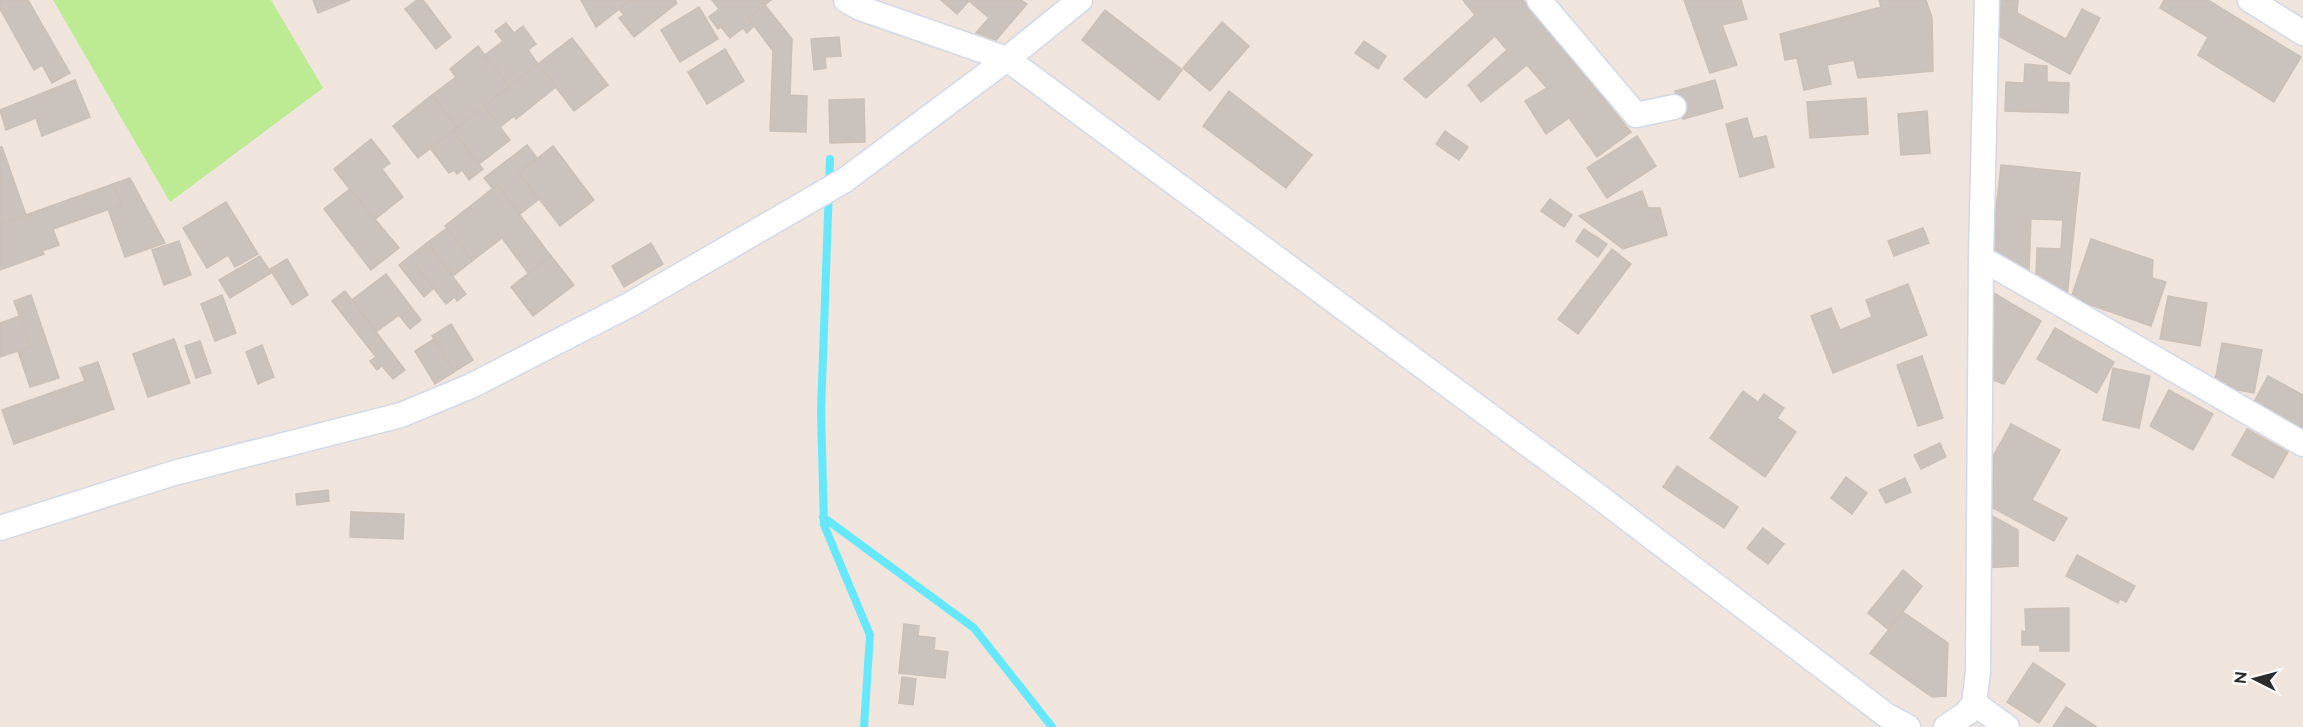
<svg xmlns="http://www.w3.org/2000/svg" width="2303" height="727" viewBox="0 0 2303 727" font-family="Raleway,sans-serif">
<style>
.green{fill:#bdeb94}
.lines{fill:none;stroke-linecap:round;stroke-linejoin:round}
.stream{stroke:#65e8fb;stroke-width:8}
.building{fill:#cac2bc;stroke:#cbc0b6;stroke-width:1.5}
.minor-casing{stroke:#d2d8e6;stroke-width:27}
.minor{stroke:#fff;stroke-width:24}
</style>
<rect width="100%" height="100%" fill="#efe5dd"/>
<path class="green" d="M53,0h218l52,88 -153,114z"/>
<g class="lines">
<g class="stream">
<path d="M830,159l-9,253 3,113 46,110 -6,92"/>
<path d="M823,517l151,111 78,99"/>
</g>
</g>
<g class="building">
<path d="M0,0h28l42,73 -18,10 -10,-18 -8,5 -34,-61z"/>
<path d="M313,0h37l-32,13z"/>
<path d="M417,0h6l28,37 -15,12 -31,-40z"/>
<path d="M581,0h50l-35,27z"/>
<path d="M631,0h44l2,3 -43,34 -15,-19 5,-3 -5,-6z"/>
<path d="M712,0h59l-23,18 6,8 -7,7 -4,-5 -13,10 -9,-11 -3,2 -9,-12 10,-8z"/>
<path d="M941,0h80l6,4 -31,36 -20,-7 13,-15 -20,-17 -12,13z"/>
<path d="M1463,0h60l108,132 -34,25 -28,-39 -23,16 -21,-33 22,-13 -20,-23 -46,37 -13,-17 39,-35 -12,-14 -69,62 -22,-19 71,-64z"/>
<path d="M1684,0h57l6,19 -25,6 15,40 -27,8z"/>
<path d="M1879,0h47l6,18 1,53 -75,7 -4,-18 -27,5 4,19 -27,6 -7,-32 -12,2 -5,-26 101,-27z"/>
<path d="M1997,0h21l-1,13 49,26 16,-30 18,9 -30,56 -75,-40z"/>
<path d="M2164,0h44l93,57 -27,45 -76,-47 10,-18 -48,-29z"/>
<path d="M765,5l27,34 -2,56 17,1 -1,36 -36,-1 3,-80 -25,-33z"/>
<path d="M699,7l19,32 -38,23 -19,-32z"/>
<path d="M1105,10l77,60 -23,30 -77,-60z"/>
<path d="M1222,22l27,24 -39,45 -27,-23z"/>
<path d="M506,23l8,10 9,-7 13,18 -8,6 10,14 -29,23 -24,-32 18,-14 -8,-10z"/>
<path d="M839,37l2,19 -16,1 1,11 -12,2 -3,-31z"/>
<path d="M572,38l36,47 -34,26 -36,-47z"/>
<path d="M1364,41l22,15 -8,13 -23,-16z"/>
<path d="M478,46l31,41 -52,41 -25,-33 24,-18 -6,-8z"/>
<path d="M725,49l19,32 -37,23 -19,-32z"/>
<path d="M538,64l18,23 -40,32 -2,-3 -14,11 -16,-21z"/>
<path d="M2025,64l22,2v16l22,1 -1,30 -63,-2 1,-29 18,1z"/>
<path d="M75,80l15,37 -48,19 -6,-18 -30,12 -6,-20z"/>
<path d="M1715,80l8,28 -40,11 -8,-28z"/>
<path d="M1229,91l83,64 -26,33 -83,-62z"/>
<path d="M432,95l25,33 -39,30 -25,-32z"/>
<path d="M1866,98l2,36 -58,4 -3,-36z"/>
<path d="M864,99l1,43 -35,1 -1,-43z"/>
<path d="M484,106l26,34 -31,24 -26,-33z"/>
<path d="M1927,111l3,42 -29,2 -3,-41z"/>
<path d="M1747,118l6,21 13,-3 8,31 -34,10 -14,-53z"/>
<path d="M453,131l30,38 -14,11 -7,-10 -5,4 -3,-4 -5,3 -19,-25z"/>
<path d="M1445,131l23,16 -9,13 -23,-16z"/>
<path d="M1637,136l19,30 -49,32 -20,-30z"/>
<path d="M371,139l19,24 -8,6 21,28 -29,23 -40,-51z"/>
<path d="M527,145l10,13 -18,15 20,26 -19,15 -23,-29 -4,4 -9,-11z"/>
<path d="M553,146l41,54 -34,26 -41,-53z"/>
<path d="M0,147h2l24,68 -26,9z"/>
<path d="M2001,165l79,8 -13,123 -31,-15 1,-33 24,1 2,-29 -32,-1 -2,51 -38,-15z"/>
<path d="M130,178l35,65 -40,14 -17,-48 13,-4 -8,-21z"/>
<path d="M113,184l8,21 -68,24 6,16 -17,6 2,3 -44,16v-46z"/>
<path d="M497,185l54,71 -23,17 -26,-35 -30,23 -27,-35z"/>
<path d="M350,189l49,59 -28,22 -47,-61z"/>
<path d="M1642,191l6,17h12l7,27 -44,14 -44,-33z"/>
<path d="M1550,199l22,16 -8,12 -23,-16z"/>
<path d="M226,202l32,52 -23,13 -7,-12 -21,13 -24,-40z"/>
<path d="M447,228l25,33 -19,15 -26,-33z"/>
<path d="M1923,228l6,15 -35,13 -6,-15z"/>
<path d="M1584,229l23,15 -9,13 -22,-16z"/>
<path d="M2091,239l62,21 -1,18 14,4 -15,44 -80,-28z"/>
<path d="M179,241l12,34 -27,10 -12,-35z"/>
<path d="M427,243l39,51 -9,7 -2,-4 -9,7 -37,-47z"/>
<path d="M651,243l12,21 -39,23 -12,-21z"/>
<path d="M1612,249l19,15 -53,70 -20,-15z"/>
<path d="M260,256l11,17 -41,25 -11,-18z"/>
<path d="M551,256l23,29 -41,31 -22,-29z"/>
<path d="M409,257l25,31 -10,9 -25,-32z"/>
<path d="M287,259l21,36 -16,10 -22,-36z"/>
<path d="M386,274l35,46 -11,9 -11,-14 -23,17 -24,-32z"/>
<path d="M1908,284l19,51 -94,38 -22,-57 20,-8 9,22 32,-13 -6,-17z"/>
<path d="M345,291l60,79 -12,9 -11,-13 -5,4 -7,-9 6,-4 -44,-56z"/>
<path d="M1992,292l49,29 -37,63 -14,-5z"/>
<path d="M31,295l28,83 -29,9 -12,-36 12,-4 -16,-46z"/>
<path d="M222,295l14,38 -21,8 -14,-37z"/>
<path d="M2168,296l39,7 -7,43 -40,-7z"/>
<path d="M20,316l10,31 -30,10v-34z"/>
<path d="M451,324l22,36 -19,12 -22,-36z"/>
<path d="M2055,328l59,34 -17,31 -60,-34z"/>
<path d="M174,339l16,44 -42,14 -15,-43z"/>
<path d="M434,339l20,33 -19,12 -20,-33z"/>
<path d="M200,341l11,32 -15,5 -11,-32z"/>
<path d="M2222,343l40,7 -8,43 -40,-7z"/>
<path d="M262,345l12,32 -16,7 -12,-32z"/>
<path d="M1922,356l21,62 -25,8 -21,-61z"/>
<path d="M98,362l16,47 -100,35 -12,-34 83,-29 -5,-13z"/>
<path d="M2113,368l37,8 -11,52 -36,-8z"/>
<path d="M2268,376l35,19v35l-50,-26z"/>
<path d="M2169,390l44,24 -20,36 -43,-24z"/>
<path d="M1743,391l15,11 6,-8 20,14 -7,10 19,14 -31,45 -55,-39z"/>
<path d="M2011,424l49,26 -28,50 35,18 -13,23 -72,-39 10,-18 -11,-6z"/>
<path d="M2247,429l41,23 -15,26 -41,-23z"/>
<path d="M1940,443l6,14 -25,12 -7,-14z"/>
<path d="M1677,466l61,41 -14,21 -61,-41z"/>
<path d="M1846,477l21,16 -15,21 -21,-16z"/>
<path d="M1905,478l6,14 -25,11 -7,-13z"/>
<path d="M328,490l1,11 -32,4 -1,-11z"/>
<path d="M1983,511l35,19v36l-35,2z"/>
<path d="M351,512l53,2 -1,25 -53,-2z"/>
<path d="M1763,528l21,16 -16,20 -21,-16z"/>
<path d="M2077,555l58,31 -9,16 -6,-3 -2,4 -52,-27z"/>
<path d="M1903,570l19,16 -33,44 -21,-17z"/>
<path d="M2069,608v43h-29v-6h-18v-14l4,1 -1,-23z"/>
<path d="M1903,612l45,31 -2,53 -14,1 -62,-44z"/>
<path d="M904,624l15,2 -1,10 17,2 -1,12 14,2 -3,26 -46,-5z"/>
<path d="M2033,663l32,21 -26,39 -32,-21z"/>
<path d="M902,677l14,2 -3,26 -14,-2z"/>
<path d="M2066,707l31,20h-44z"/>
</g>
<g class="lines">
<g class="minor-casing">
<g id="minor">
<path d="M846,0l14,8 147,51 587,434 292,222 22,12"/>
<path d="M1539,0l97,115 38,-8"/>
<path d="M1987,0l-6,258 -3,414 -4,31 33,24"/>
<path d="M2250,0l53,33"/>
<path d="M1981,258l322,186"/>
<path d="M0,528l174,-55 227,-58 70,-29 160,-82 214,-124 162,-121 73,-59"/>
<path d="M1946,727l21,-14 7,-10"/>
</g>
</g>
<use href="#minor" class="minor"/>
</g>
<g transform="translate(2255 679) rotate(276)" stroke="#ffffff" stroke-width="4.5" paint-order="stroke">
<path d="M0-4.5L10 22L0 15L-10 22Z" fill="#2c2c2c"/>
<text y="-9" font-size="16" font-weight="bold" text-anchor="middle" fill="#2c2c2c">N</text>
</g>
</svg>
